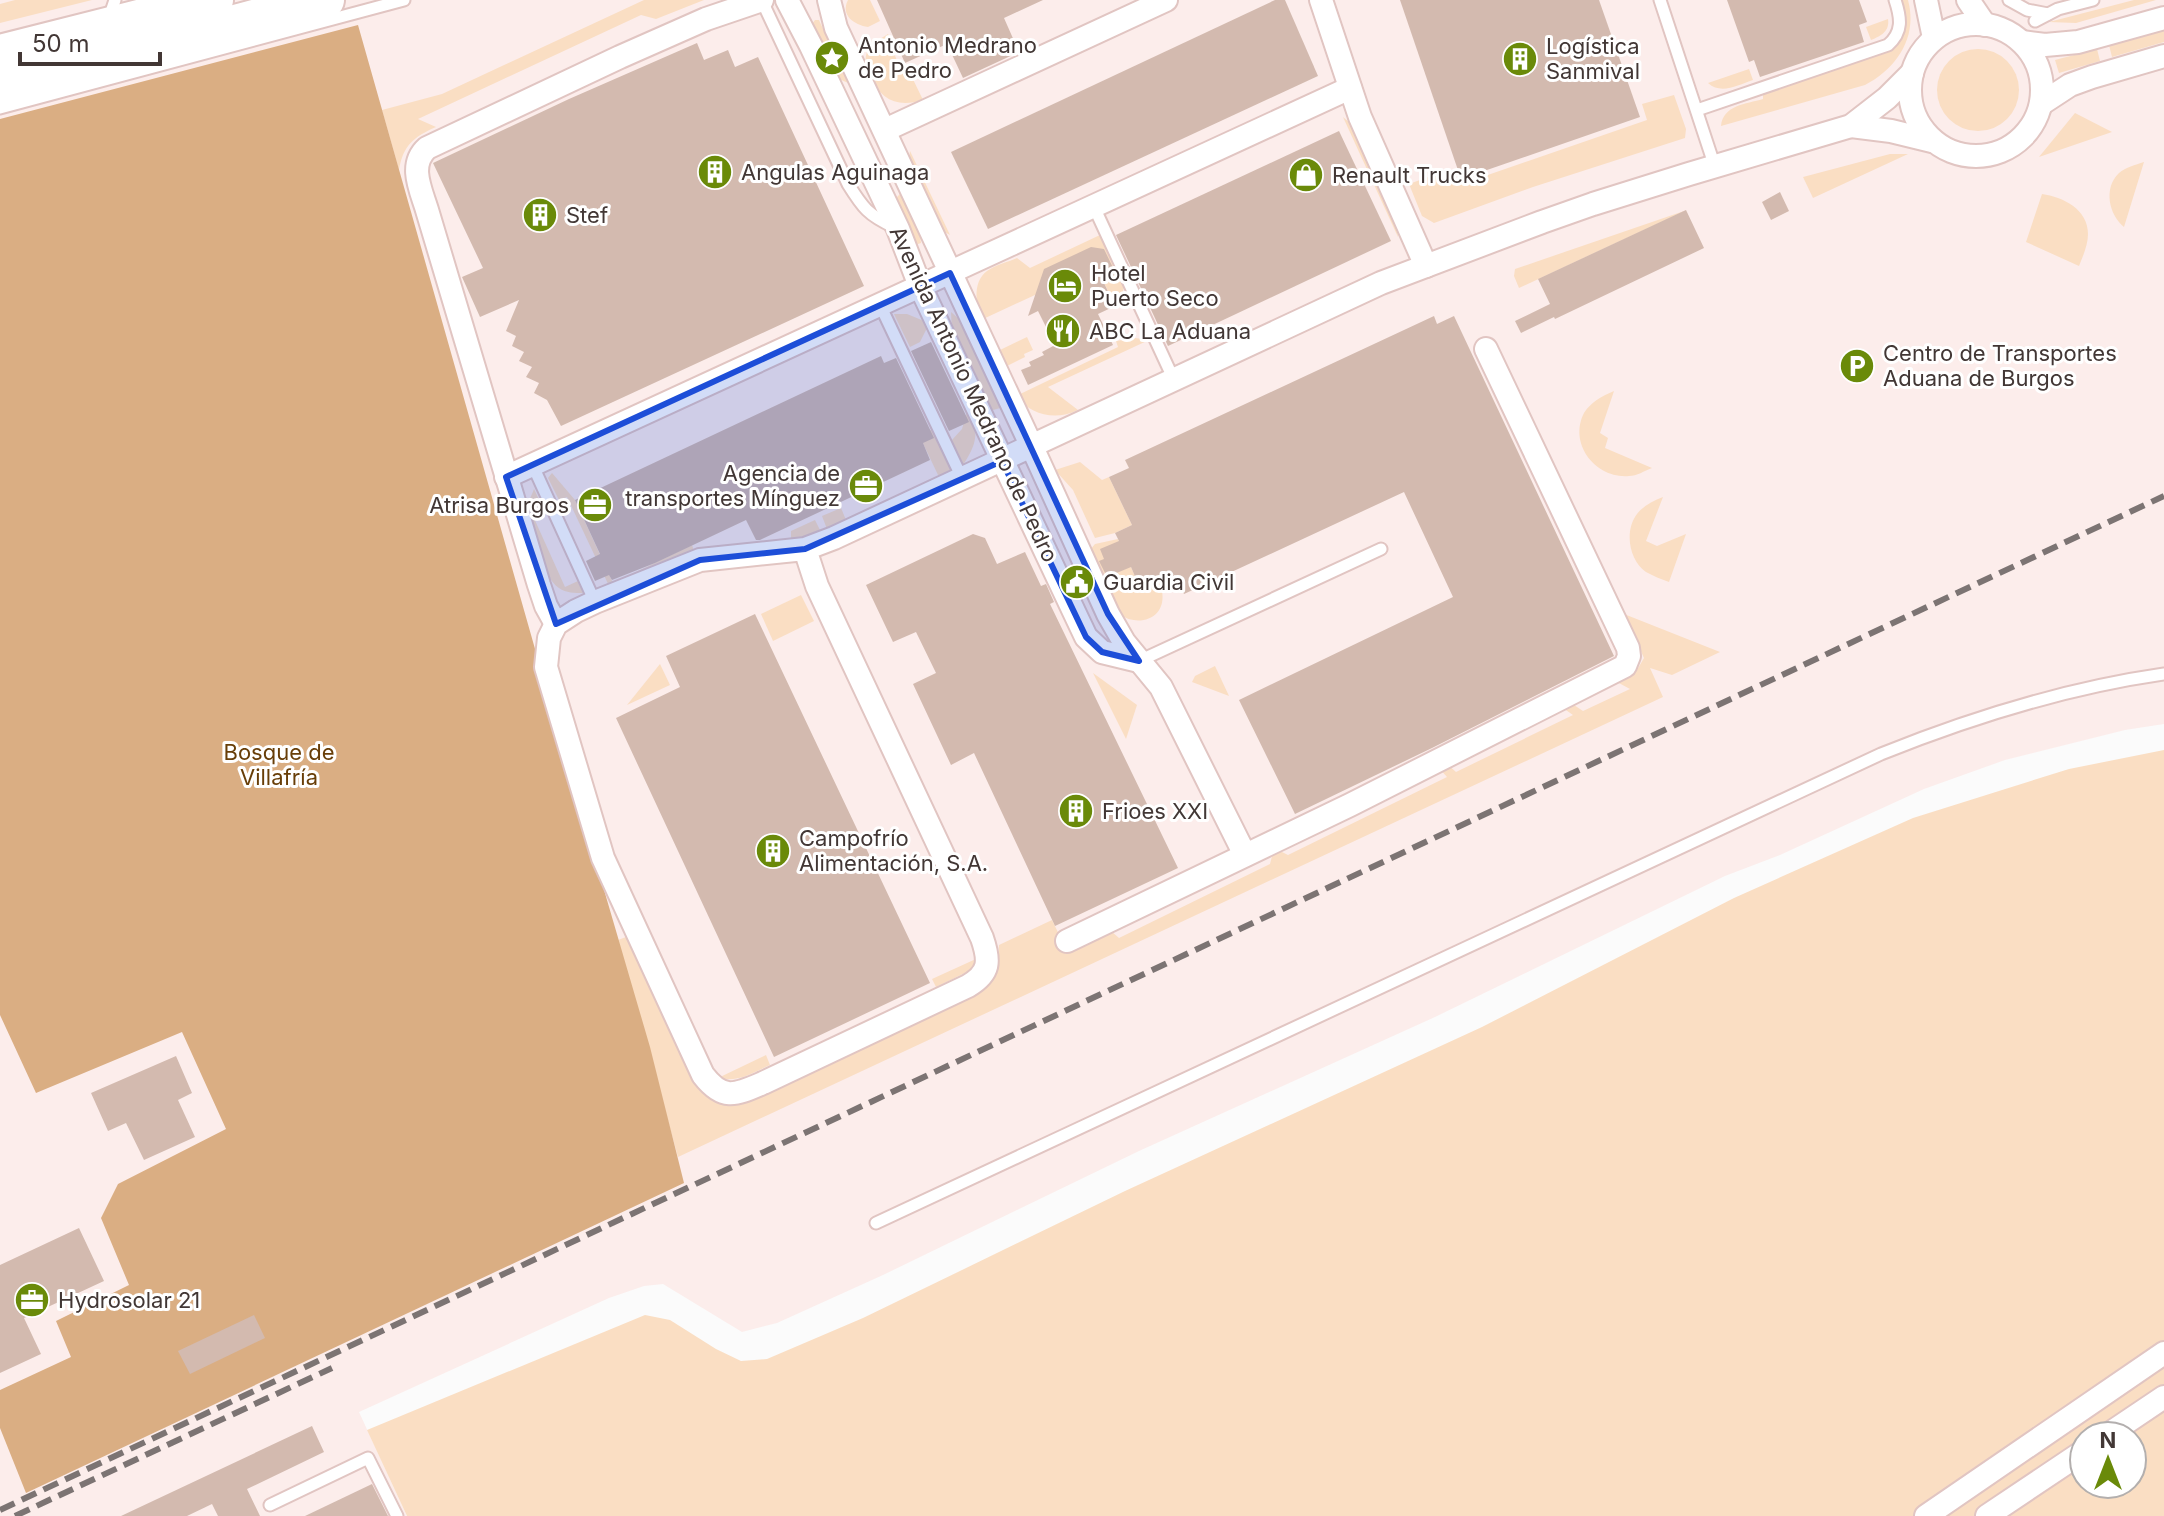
<svg xmlns="http://www.w3.org/2000/svg" width="2164" height="1516" viewBox="0 0 2164 1516" font-family="Inter,sans-serif">
<style>
.built{fill:#fcedeb}
.green{fill:#fadec3;fill-rule:evenodd}
.forest{fill:#daae83}
.building{fill:#d3baaf}
.lines{fill:none;stroke-linecap:round;stroke-linejoin:round}
.service-casing{stroke:#e1c5c2;stroke-width:15}
.minor-casing{stroke:#e1c5c2;stroke-width:26}
.trunk-casing{stroke:#e1c5c2;stroke-width:42}
.service{stroke:#fff;stroke-width:11}
.minor{stroke:#fff;stroke-width:22}
.trunk{stroke:#fff;stroke-width:38}
.rail{stroke:#7c7473;stroke-width:6;stroke-dasharray:16 8;stroke-linecap:butt}
.marked{fill:#1d4ed8;fill-opacity:0.2;stroke:#1d4ed8;stroke-width:6;stroke-linejoin:round}
.labels{text-anchor:middle;dominant-baseline:central;stroke-width:6;stroke-linejoin:round;paint-order:stroke}
.poi-label{font-size:22px;fill:#423735;stroke:#fff;text-anchor:start}
.street-label{font-size:22px;fill:#423735;stroke:#fff}
.park-label{font-size:22px;fill:#683e08;stroke:#fff}
</style>
<rect width="100%" height="100%" fill="#fbfbfb"/>
<path class="built" d="M0,0h2164v724l-39,6 -120,30 -81,29 -144,66 -55,21 -290,141 -296,134 -256,124 -106,48 -35,9 -79,-48 -19,2 -35,12 -250,114 48,104h-407z"/>
<g class="green">
<path d="M15,0h77l-92,23v-19z"/>
<path d="M644,0h60l-48,19 -15,-4 -223,104 18,8c-23,10 -33,19 -37,43l-17,-60 60,-16z"/>
<path d="M848,0h22l10,21 -12,6c-14,-2 -28,-12 -20,-27z"/>
<path d="M1900,0h8c10,37 -11,68 -43,85l-144,41c2,-21 25,-22 42,-27v-5l127,-43c21,-16 17,-28 10,-51z"/>
<path d="M2134,0h22l-80,23 -27,-1z"/>
<path d="M1888,19c2,12 -7,17 -17,21l-5,-13z"/>
<path d="M815,20h4l29,63 -11,-5 -25,-54z"/>
<path d="M2164,29v13l-52,15 -3,-12z"/>
<path d="M888,34l7,16 -2,1 8,19 8,1 14,29c-26,8 -42,0 -53,-24 -10,-23 -2,-30 18,-42z"/>
<circle cx="1978" cy="90" r="41"/>
<path d="M2097,49l3,12 -41,12 -4,-13z"/>
<path d="M1749,69l4,11c-15,5 -32,15 -45,3z"/>
<path d="M1674,95l12,34 -1,9 -152,49 -99,36 -12,-7 -13,-32 41,-15 6,17 191,-66 -5,-16z"/>
<path d="M2075,113l37,19 -73,25z"/>
<path d="M1343,117l7,6 47,101 1,13z"/>
<path d="M910,151l40,84 -7,-4 -34,-72z"/>
<path d="M1890,154h18l-95,44 -10,-21z"/>
<path d="M2144,162l-20,65c-15,-12 -21,-39 -5,-54 7,-6 16,-8 25,-11z"/>
<path d="M900,194l20,42 1,7 -3,1 -3,-1 -20,-44z"/>
<path d="M2042,194c21,3 46,15 46,40 0,11 -5,22 -9,32l-53,-24z"/>
<path d="M1687,210l-168,78 -5,-12 1,-7z"/>
<path d="M1100,235l24,51c-1,9 -4,11 -11,15l-10,-20 6,-4 -74,18 -54,25c-5,-15 -9,-38 6,-49 8,-6 21,-9 30,-13l13,10z"/>
<path d="M951,312l17,15 32,68v13l-7,2 -9,-7 -32,-70z"/>
<path d="M894,314h13l17,7 3,7 -7,14 -10,5z"/>
<path d="M1027,337l6,13 -9,4 1,3 -18,9 -7,-16z"/>
<path d="M1135,338l14,2 -101,47 30,23c-23,11 -47,5 -62,-14l102,-49 -2,-6z"/>
<path d="M1614,391l-14,42 8,5 -3,10 47,20c-8,3 -15,8 -23,8 -33,3 -61,-32 -45,-63 7,-11 18,-17 30,-22z"/>
<path d="M970,410c9,23 7,34 -7,55l-11,-25 10,-11 5,-17z"/>
<path d="M933,429l19,42 -13,6 -20,-42z"/>
<path d="M1080,462l22,18 7,-3 23,48 -17,8 -20,5 -22,-48 -18,-20z"/>
<path d="M552,473l23,27 38,83 79,-38 2,6 -84,37 -43,-91 -8,3 -11,-22z"/>
<path d="M534,489l10,21 -11,6 32,71 13,-6 5,12c-8,0 -17,0 -24,-5 -16,-10 -32,-62 -31,-81 0,-6 4,-12 6,-18z"/>
<path d="M1663,497l-17,44 11,5 29,-12 -17,48c-8,-3 -16,-6 -23,-10 -17,-12 -22,-41 -9,-58 6,-8 16,-13 26,-17z"/>
<path d="M841,508l5,12 -19,9 -5,-13z"/>
<path d="M815,520l6,12 -30,7v-8z"/>
<path d="M1118,539l22,48 17,-8c2,4 4,8 5,12 5,28 -24,37 -43,23l-29,-64 5,-6z"/>
<path d="M801,595l13,26 -41,20 -12,-27z"/>
<path d="M1624,614l96,38 -48,23 -22,-7 13,29 -985,460 -60,-217 8,-3 75,155c16,15 31,10 50,7l232,-109c13,-14 15,-26 16,-45l53,-25 16,33 43,-22 8,7 151,-74 4,-16 14,7 159,-78 -8,-9 8,-4 9,8 117,-57 -10,-7 8,-5 12,8 47,-22 -13,-7 20,-12 7,-12z"/>
<path d="M660,664l10,21 -43,20z"/>
<path d="M1215,666l14,30 -37,-14 3,-6z"/>
<path d="M1093,673l44,32 -11,34z"/>
<path d="M2164,750v766h-1757l-40,-86 278,-115 25,5 46,29 25,12 26,-2 96,-41 262,-127 357,-164 252,-129 179,-80 156,-49zM2084,1436h48v48h-48z"/>
<path d="M978,958l-4,9 -3,3 -35,17 -4,-8z"/>
<path d="M766,1055l4,10c-18,8 -32,18 -52,13z"/>
</g>
<path class="forest" d="M358,25l225,793 67,229 34,136 -658,310 -26,-65v-38l71,-33 -15,-36 73,-36 -28,-67 17,-34 108,-55 -44,-97 -146,61 -36,-78v-896z"/>
<g class="building">
<path d="M877,0h166l-39,18 15,34 -56,26 -16,-34 -42,19z"/>
<path d="M1275,0h10l33,76 -330,153 -37,-77z"/>
<path d="M1400,0h199l41,117 -179,62z"/>
<path d="M1727,0h132l8,22 -8,3 5,17 -104,35 -6,-17 -5,2z"/>
<path d="M697,43l7,17 24,-10 7,17 23,-10 106,229 -303,140 -14,-26 -13,-7 5,-10 -13,-6 6,-10 -13,-6 5,-9 -12,-6 4,-10 -10,-5 13,-31 -39,17 -18,-40 21,-9 -50,-105 136,-64z"/>
<path d="M1339,131l52,110 -223,105 -52,-111z"/>
<path d="M1780,192l9,19 -18,9 -9,-18z"/>
<path d="M1686,210l18,38 -149,71 -1,-2 -33,16 -6,-12 35,-17 -12,-25z"/>
<path d="M1091,247l13,2 12,25 -13,7 12,25 -17,8 15,31 -85,40 -7,-15 10,-4 -2,-4 15,-7 -2,-3 13,-7 -17,-34 -10,5 16,-47z"/>
<path d="M1434,316l3,8 17,-8 160,340 -182,92 -137,66 -56,-114 214,-103 -49,-105 -220,102 -9,-19 -16,8 -2,-4 -17,9 -9,-21 -24,10 -8,-16 5,-2 -4,-10 19,-8 -4,-8 17,-8 -23,-48 20,-9 -4,-8z"/>
<path d="M931,342l38,80 -20,9 -38,-80z"/>
<path d="M881,356l3,7 12,-5 38,80 -11,5 7,17 -170,80h-4l-10,-20 -91,43 -43,17 -3,-5 -14,6 -9,-20 14,-7 -25,-54z"/>
<path d="M973,534l12,4 12,26 28,-12 16,34 5,-2 8,18 -4,2 128,264 -123,58 -81,-173 -23,12 -38,-81 23,-11 -20,-41 -23,10 -27,-57z"/>
<path d="M755,614l175,369 -156,74 -158,-339 64,-31 -14,-31z"/>
<path d="M176,1056l16,37 -14,7 17,37 -51,23 -18,-37 -18,8 -17,-38z"/>
<path d="M79,1228l25,53 -80,37 17,36 -41,19v-108z"/>
<path d="M254,1315l11,23 -75,36 -12,-23z"/>
<path d="M312,1426l12,26 -77,37 13,27h-42l-6,-12 -25,12h-66z"/>
<path d="M372,1484l16,32h-83z"/>
</g>
<g class="lines">
<g class="service-casing">
<g id="service">
<path d="M1660,0l55,167"/>
<path d="M2009,0l18,10 21,4"/>
<path d="M762,1l86,183c15,24 20,31 46,43"/>
<path d="M112,9l3,-9"/>
<path d="M2035,21l23,-12 35,-9"/>
<path d="M0,108l404,-108"/>
<path d="M1697,110l191,-65c15,-13 13,-27 7,-45"/>
<path d="M1094,207l80,173"/>
<path d="M880,305l82,173"/>
<path d="M533,466l62,136"/>
<path d="M1139,661l242,-112"/>
<path d="M876,1223l1005,-469c92,-37 185,-66 283,-80"/>
<path d="M270,1505l98,-47 29,58"/>
</g>
</g>
<g class="minor-casing">
<g id="minor">
<path d="M787,0l24,46 87,183 22,57 166,351 16,15 37,9"/>
<path d="M829,0l7,28 196,419 76,167 16,28 37,45 84,168"/>
<path d="M1321,0l39,117 66,149"/>
<path d="M1926,0l8,38"/>
<path d="M1968,0l17,25"/>
<circle cx="1976" cy="90" r="66"/>
<path d="M2022,42l23,3 33,-3 86,-24"/>
<path d="M2041,104l29,-19 22,-8 72,-21"/>
<path d="M1851,126l40,5 41,10"/>
<path d="M885,130l281,-130"/>
<path d="M506,477l844,-389"/>
<path d="M805,549l12,37 165,352c8,23 8,35 -14,48l-205,97c-28,12 -40,18 -60,-8l-100,-217 -57,-191 3,-29 7,-14 20,-13 19,-9 105,-42 105,-11 29,-11 547,-255 161,-61 51,-18 96,-30 162,-48 36,-28 25,-25"/>
<path d="M556,624l-10,-18 -7,-21 -112,-375c-6,-20 -19,-45 0,-62l193,-91 86,-38 56,-19"/>
<path d="M1067,941l283,-136 275,-139 4,-10 -1,-8 -142,-299"/>
<path d="M2106,1436l58,-39"/>
<path d="M1926,1516l238,-163"/>
<path d="M1987,1516l97,-65"/>
</g>
</g>
<g class="trunk-casing">
<g id="trunk">
<path d="M0,54l214,-54"/>
<path d="M0,87l325,-87"/>
</g>
</g>
<use href="#service" class="service"/>
<use href="#minor" class="minor"/>
<use href="#trunk" class="trunk"/>
<g class="rail">
<path d="M0,1510l2164,-1014"/>
<path d="M15,1516l317,-148"/>
</g>
</g>
<path class="marked" d="M950,273l158,341 31,47 -37,-9 -16,-15 -84,-176 -197,88 -105,11 -144,64 -50,-147z"/>
<defs>
<g id="sight-disc" transform="scale(1.8)"><circle r="9.5" fill="#6a8a09" stroke="#fff"/><path d="M0-6L1.8-2.2L6-1.7L2.9 1.2L3.7 5.4L0 3.3L-3.7 5.4L-2.9 1.2L-6-1.7L-1.8-2.2Z" fill="#fff"/></g>
<g id="building-disc" transform="scale(1.8)"><circle r="9.5" fill="#6a8a09" stroke="#fff"/><path d="M-4-6H4V6H1V3H-1V6H-4ZM-2.5-4.3h1.7v1.8h-1.7ZM.8-4.3h1.7v1.8H.8ZM-2.5-1h1.7V.8h-1.7ZM.8-1h1.7V.8H.8Z" fill="#fff"/></g>
<g id="shop-disc" transform="scale(1.8)"><circle r="9.5" fill="#6a8a09" stroke="#fff"/><path d="M-5-2.5h2.3a2.7 3.5 0 0 1 5.4 0H5L5.5 6h-11ZM-1.5-2.5h3a1.5 2.3 0 0 0-3 0Z" fill="#fff"/></g>
<g id="hotel-disc" transform="scale(1.8)"><circle r="9.5" fill="#6a8a09" stroke="#fff"/><path d="M-6-4.5h1.5V1H6V5H4.5V3h-9V5H-6ZM-4 0a1.8 1.8 0 1 1 3.6 0ZM.5 0V-2.5h3Q6-2.5 6 0Z" fill="#fff"/></g>
<g id="restaurant-disc" transform="scale(1.8)"><circle r="9.5" fill="#6a8a09" stroke="#fff"/><path d="M-5-6h1v4h1v-4h1v4h1v-4h1v5L-1.5 .5V6h-2V.5L-5-1ZM5-6V6H3V1.5H1.5Q1.5-4 5-6Z" fill="#fff"/></g>
<g id="parking-disc" transform="scale(1.8)"><circle r="9.5" fill="#6a8a09" stroke="#fff"/><path d="M-3.5-5.5H1a3.5 3.5 0 0 1 0 7H-1V5.5H-3.5ZM-1-3.4V-.6H.8a1.4 1.4 0 0 0 0-2.8Z" fill="#fff"/></g>
<g id="office-disc" transform="scale(1.8)"><circle r="9.5" fill="#6a8a09" stroke="#fff"/><path d="M-6-3h4V-5.5h4V-3h4V5H-6ZM-1-4.5V-3h2v-1.5ZM-6 0V1H6V0Z" fill="#fff"/></g>
<g id="civic-disc" transform="scale(1.8)"><circle r="9.5" fill="#6a8a09" stroke="#fff"/><path d="M-.6-6.5H3V-4.5H.6V-3L4-1V1h2V6H-6V1h2V-1L-.6-3ZM-1.2 2.5V6h2.4V2.5Z" fill="#fff"/></g>
</defs>
<g fill-rule="evenodd">
<use href="#sight-disc" x="832" y="58"/>
<use href="#building-disc" x="1520" y="59"/>
<use href="#building-disc" x="715" y="172"/>
<use href="#shop-disc" x="1306" y="175"/>
<use href="#building-disc" x="540" y="215"/>
<use href="#hotel-disc" x="1065" y="286"/>
<use href="#restaurant-disc" x="1063" y="331"/>
<use href="#parking-disc" x="1857" y="366"/>
<use href="#office-disc" x="866" y="486"/>
<use href="#office-disc" x="595" y="505"/>
<use href="#civic-disc" x="1077" y="582"/>
<use href="#building-disc" x="1076" y="811"/>
<use href="#building-disc" x="773" y="851"/>
<use href="#office-disc" x="32" y="1300"/>
</g>
<g class="labels">
<g class="poi-label">
<text x="858" y="45">Antonio Medrano<tspan x="858" dy="25">de Pedro</tspan></text>
<text x="1546" y="46">Logística<tspan x="1546" dy="25">Sanmival</tspan></text>
<text x="741" y="172">Angulas Aguinaga</text>
<text x="1332" y="175">Renault Trucks</text>
<text x="566" y="215">Stef</text>
<text x="1091" y="273">Hotel<tspan x="1091" dy="25">Puerto Seco</tspan></text>
<text x="1089" y="331">ABC La Aduana</text>
<text x="1883" y="353">Centro de Transportes<tspan x="1883" dy="25">Aduana de Burgos</tspan></text>
<text x="840" y="473" text-anchor="end">Agencia de<tspan x="840" dy="25">transportes Mínguez</tspan></text>
<text x="569" y="505" text-anchor="end">Atrisa Burgos</text>
<text x="1103" y="582">Guardia Civil</text>
<text x="1102" y="811">Frioes XXI</text>
<text x="799" y="838">Campofrío<tspan x="799" dy="25">Alimentación, S.A.</tspan></text>
<text x="58" y="1300">Hydrosolar 21</text>
</g>
<g class="street-label">
<text transform="translate(974 394) rotate(65)">Avenida Antonio Medrano de Pedro</text>
</g>
<g class="park-label">
<text x="279" y="752">Bosque de<tspan x="279" dy="25">Villafría</tspan></text>
</g>
</g>
<g transform="translate(2108 1460)"><circle r="38" fill="#ffffff" stroke="#b3afae" stroke-width="2"/>
<path d="M0-6L14 30L0 20L-14 30Z" fill="#6a8a09"/>
<text y="-12" font-size="22" font-weight="bold" text-anchor="middle" fill="#423735">N</text>
</g>
<path d="M20 52v12h140v-12" fill="none" stroke="#423735" stroke-width="4"/>
<text x="32" y="52" font-size="24" fill="#423735" stroke="#ffffff" stroke-width="6" paint-order="stroke">50 m</text>
</svg>
